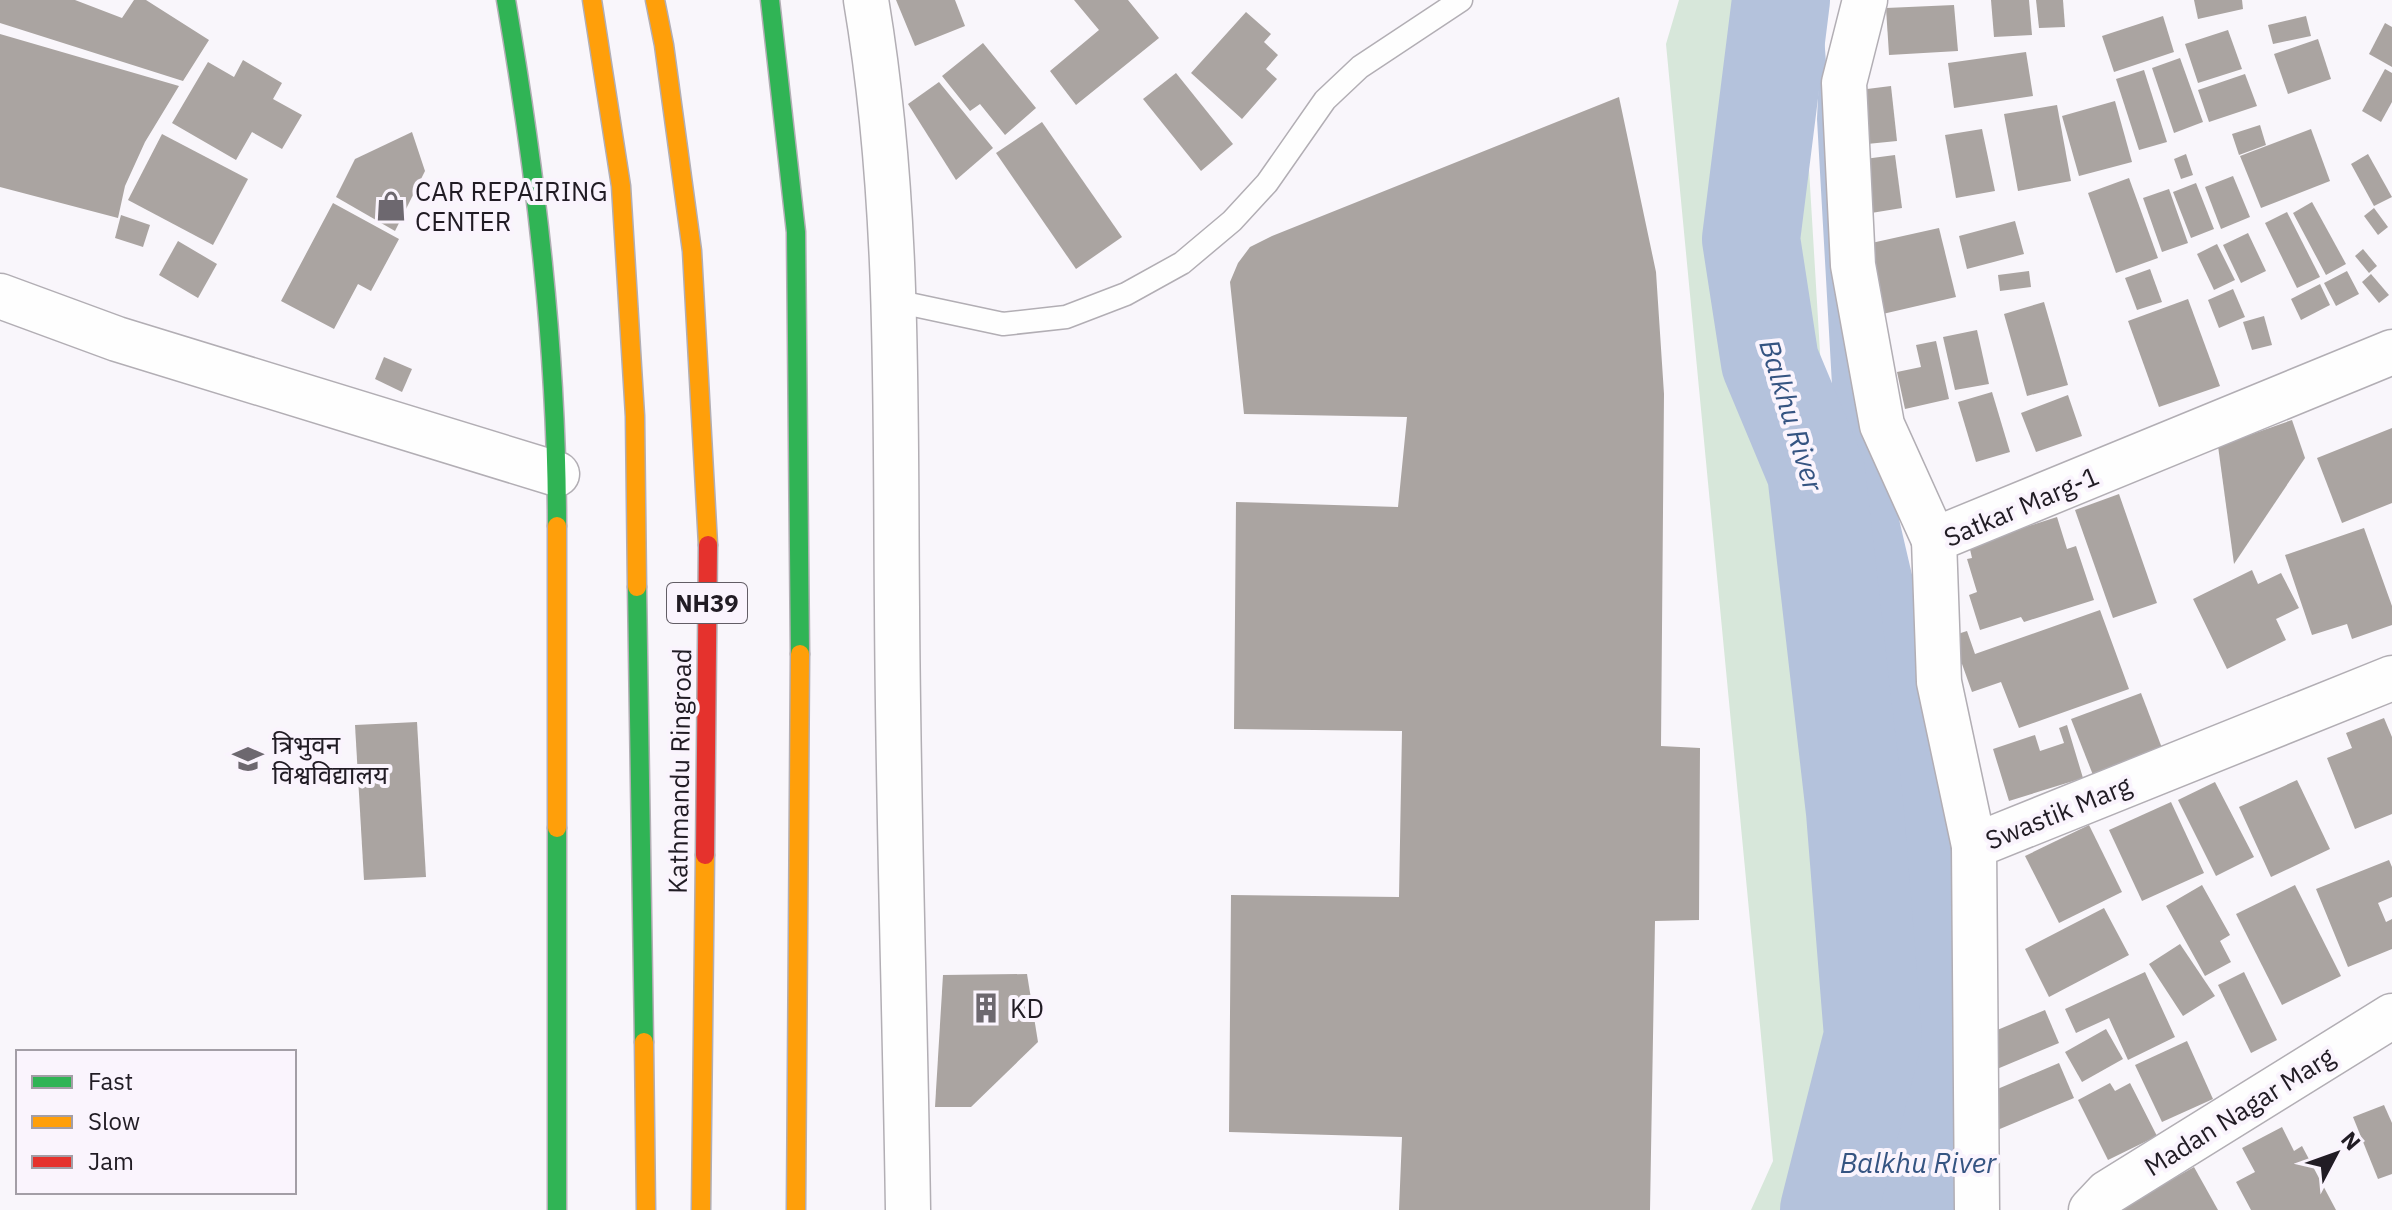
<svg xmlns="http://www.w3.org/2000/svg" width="2392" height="1210" viewBox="0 0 2392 1210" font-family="'IBM Plex Sans','Noto Sans Devanagari',sans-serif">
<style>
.green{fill:#d7e7da}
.water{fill:#b4c2dc}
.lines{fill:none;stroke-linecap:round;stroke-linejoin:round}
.river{stroke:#b4c2dc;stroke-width:98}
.building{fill:#aaa4a1}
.lane-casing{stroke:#b2aeb4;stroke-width:25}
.street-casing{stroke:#b2aeb4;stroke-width:47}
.fast-casing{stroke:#b2aeb4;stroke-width:21}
.slow-casing{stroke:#b2aeb4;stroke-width:21}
.jam-casing{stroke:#b2aeb4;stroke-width:21}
.lane{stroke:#fefefe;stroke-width:22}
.street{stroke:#fefefe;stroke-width:44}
.fast{stroke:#30b455;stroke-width:18}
.slow{stroke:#ff9f0a;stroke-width:18}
.jam{stroke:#e5322d;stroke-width:18}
.labels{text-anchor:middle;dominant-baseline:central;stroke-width:8;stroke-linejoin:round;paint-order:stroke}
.shield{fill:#faf4fd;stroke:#625d65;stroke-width:2}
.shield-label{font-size:24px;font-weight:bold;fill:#211c24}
.poi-label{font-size:26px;fill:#211c24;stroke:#faf4fd;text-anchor:start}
.street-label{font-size:26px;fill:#211c24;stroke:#faf4fd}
.water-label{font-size:28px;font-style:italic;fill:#355482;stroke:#faf4fd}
</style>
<rect width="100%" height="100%" fill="#f9f6fb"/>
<path class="green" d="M1679,0h132l-6,102 16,267 34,313 14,171 10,211 -26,104 -6,42h-96l22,-49 -107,-1117z"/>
<path class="water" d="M1822,8l15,205 21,153 41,153 24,103 38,280 -1,308h-99l3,-26 27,-104 -10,-211 -15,-170 -34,-314 -15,-266z"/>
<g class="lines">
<path class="river" d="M1781,0l-30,239 19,123 46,110 39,340 18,224 -44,174"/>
</g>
<g class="building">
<path d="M0,0h75l47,18 12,-18h12l63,40 -26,41 -183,-58z"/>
<path d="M896,0h59l10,26 -50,20z"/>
<path d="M1074,0h54l31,38 -83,67 -26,-34 49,-41z"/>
<path d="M1991,0h38l3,35 -38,2z"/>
<path d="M2036,0h27l2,27 -26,1z"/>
<path d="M2194,0h48l1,9 -45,10z"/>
<path d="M1954,5l4,46 -69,4 -3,-47z"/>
<path d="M1246,12l25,22 -7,8 14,13 -12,14 11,10 -35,40 -51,-46z"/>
<path d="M2163,16l11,36 -60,20 -12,-36z"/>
<path d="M2306,16l5,20 -38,8 -5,-19z"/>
<path d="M2385,23l7,4v40l-23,-13z"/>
<path d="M2228,30l14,39 -44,14 -13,-39z"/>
<path d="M0,34l179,52 -34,56 -20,44 -7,32 -118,-31z"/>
<path d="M2318,39l13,40 -43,15 -14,-40z"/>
<path d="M983,43l53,65 -31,27 -25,-31 -10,7 -28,-35z"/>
<path d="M2026,52l7,44 -79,12 -6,-45z"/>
<path d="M2180,58l23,64 -29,11 -22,-65z"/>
<path d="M243,60l39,23 -9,16 29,16 -20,34 -30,-17 -16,28 -64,-37 36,-61 26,15z"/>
<path d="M2385,69l7,4v29l-11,20 -19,-11z"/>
<path d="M2144,70l23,72 -28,8 -23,-71z"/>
<path d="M1176,73l57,71 -32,27 -58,-72z"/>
<path d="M2245,74l12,32 -48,16 -11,-32z"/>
<path d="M939,82l54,66 -37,32 -48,-76z"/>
<path d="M1891,86l6,55 -40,4 -6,-54z"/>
<path d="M1619,97l37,175 8,122 -3,352 39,2 -1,172 -44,1 -5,289h-251l3,-73 -173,-5 2,-237 168,2 3,-166 -168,-2 2,-227 162,5 9,-90 -163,-3 -14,-132 8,-19 12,-16 22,-11z"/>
<path d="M2115,101l17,61 -53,14 -17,-60z"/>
<path d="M2057,105l14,76 -53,10 -14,-77z"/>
<path d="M1042,122l80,115 -46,32 -80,-116z"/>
<path d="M2260,125l6,20 -27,10 -7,-21z"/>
<path d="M1982,129l13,62 -39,7 -11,-63z"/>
<path d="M2311,129l19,52 -69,27 -21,-52z"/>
<path d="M412,132l13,39 -30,60 -59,-34 19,-38z"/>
<path d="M162,134l86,45 -35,66 -85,-45z"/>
<path d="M2186,154l7,21 -12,4 -7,-20z"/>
<path d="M2368,154l24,43 -18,9 -23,-42z"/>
<path d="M1895,155l7,53 -37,6 -8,-54z"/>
<path d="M2233,176l17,41 -29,12 -16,-42z"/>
<path d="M2129,178l29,80 -42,15 -28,-80z"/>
<path d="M2196,183l18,46 -23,9 -18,-46z"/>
<path d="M2169,189l19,54 -26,9 -19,-54z"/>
<path d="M2312,202l34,62 -20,11 -33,-62z"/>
<path d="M333,203l66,36 -28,52 -13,-7 -24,45 -53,-28z"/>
<path d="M2374,208l14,19 -10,8 -14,-19z"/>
<path d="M2287,212l33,65 -23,11 -32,-65z"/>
<path d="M121,215l29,10 -7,22 -28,-9z"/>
<path d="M2015,221l9,33 -57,15 -8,-33z"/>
<path d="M1939,228l17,69 -82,19 -16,-70z"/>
<path d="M2248,233l18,38 -25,12 -18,-38z"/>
<path d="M178,241l39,23 -19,34 -39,-23z"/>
<path d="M2217,244l18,36 -21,10 -17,-36z"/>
<path d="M2363,249l14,17 -8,7 -14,-17z"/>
<path d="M2150,269l12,33 -25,8 -12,-32z"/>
<path d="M2029,271l2,16 -31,4 -2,-16z"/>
<path d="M2347,271l12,23 -23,12 -12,-23z"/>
<path d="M2371,274l18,21 -10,8 -17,-21z"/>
<path d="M2320,284l10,21 -29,15 -10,-21z"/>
<path d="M2233,289l12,28 -26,11 -11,-28z"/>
<path d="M2188,299l32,87 -61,21 -31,-86z"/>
<path d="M2044,302l24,83 -41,11 -23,-82z"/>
<path d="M2264,316l8,29 -20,5 -9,-28z"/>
<path d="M1977,330l12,54 -34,6 -12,-53z"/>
<path d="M1936,341l13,58 -44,10 -8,-37 24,-5 -5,-22z"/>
<path d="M384,357l28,12 -10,23 -27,-13z"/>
<path d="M1992,392l18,60 -34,10 -18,-60z"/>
<path d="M2068,395l14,41 -46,16 -15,-39z"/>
<path d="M2292,420l13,38 -71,106 -16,-118z"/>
<path d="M2392,428v75l-50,20 -25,-65z"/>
<path d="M2119,494l38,109 -44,15 -38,-108z"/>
<path d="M2057,517l10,32 9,-3 18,54 -70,22 -3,-5 -41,13 -11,-35 8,-3 -10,-33 5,-1 -3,-13z"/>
<path d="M2364,528l28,78v19l-40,14 -5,-15 -35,11 -27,-80z"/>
<path d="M2252,570l6,14 23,-11 18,35 -23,11 10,21 -59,29 -34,-70z"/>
<path d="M2100,610l29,79 -110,39 -18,-46 -29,10 -10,-28 -10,3 -10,-28 25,-8 8,23z"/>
<path d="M2141,693l21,55 -69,27 -22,-56z"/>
<path d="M2384,718l8,19v77l-37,15 -28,-71 25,-10 -6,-15z"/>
<path d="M417,722l9,155 -62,3 -9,-155z"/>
<path d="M2067,725l16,53 -74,23 -16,-52 42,-14 5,16 24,-8 -5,-15z"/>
<path d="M2297,780l33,69 -59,28 -32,-70z"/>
<path d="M2215,782l39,75 -38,19 -38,-76z"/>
<path d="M2171,802l33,71 -62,28 -33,-71z"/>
<path d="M2089,825l33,67 -63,31 -34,-67z"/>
<path d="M2389,860l3,7v30l-14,6 8,19 6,-3v30l-44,18 -32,-78z"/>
<path d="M2202,885l28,50 -10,6 11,21 -26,14 -39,-70z"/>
<path d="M2295,885l46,91 -59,29 -46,-91z"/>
<path d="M2104,908l25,47 -80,42 -24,-48z"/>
<path d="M2180,944l35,52 -32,20 -34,-52z"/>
<path d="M2145,972l30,65 -47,23 -19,-42 -33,15 -11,-24z"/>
<path d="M2244,972l33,68 -26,13 -33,-68z"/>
<path d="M1027,974l11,68 -67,65h-36l8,-132z"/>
<path d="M2045,1010l14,33 -62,26 -14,-33z"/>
<path d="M2106,1029l17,30 -41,23 -17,-30z"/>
<path d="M2187,1041l26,58 -51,23 -27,-57z"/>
<path d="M2059,1063l15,35 -79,33 -14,-35z"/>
<path d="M2110,1083l5,8 15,-8 27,53 -49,24 -30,-60z"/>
<path d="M2384,1105l8,18v51l-14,5 -25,-62z"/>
<path d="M2282,1127l12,24 8,-5 34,64h-85l-15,-28 19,-10 -13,-24z"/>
<path d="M2194,1167l24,43h-100z"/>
</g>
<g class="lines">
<g class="lane-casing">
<path id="lane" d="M895,301l108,23 63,-7 60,-23 56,-31 50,-42 35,-38 58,-83 35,-33 101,-67"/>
</g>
<g class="street-casing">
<g id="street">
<path d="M866,0c34,201 29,404 31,607 1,201 8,402 11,603"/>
<path d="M1865,0l-21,83 9,182 29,160 52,115"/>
<path d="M0,296l117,43 440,135"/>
<path d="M1974,846l-35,-164 -5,-142 458,-188"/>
<path d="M1977,1210l-3,-364 418,-168"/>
<path d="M2091,1210l16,-17 285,-177"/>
</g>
</g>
<g class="fast-casing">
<g id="fast">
<path d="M506,0c30,174 51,349 51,526"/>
<path d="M770,0l26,232 4,422"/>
<path d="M637,587l7,455"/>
<path d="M557,828v382"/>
</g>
</g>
<g class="slow-casing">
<g id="slow">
<path d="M592,0l29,186 14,230 2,171"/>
<path d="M655,0l9,45 28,206 16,294"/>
<path d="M557,526v302"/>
<path d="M644,1042l2,168"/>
<path d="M701,1210l4,-355"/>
<path d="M796,1210l4,-556"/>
</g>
</g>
<g class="jam-casing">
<path id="jam" d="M705,855l3,-310"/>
</g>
<use href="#lane" class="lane"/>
<use href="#street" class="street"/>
<use href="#fast" class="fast"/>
<use href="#slow" class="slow"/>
<use href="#jam" class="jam"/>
</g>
<defs>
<g id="shop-bare" transform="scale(2.4)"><path d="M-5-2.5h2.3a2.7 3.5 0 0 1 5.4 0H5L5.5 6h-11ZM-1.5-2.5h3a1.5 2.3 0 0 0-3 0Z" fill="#6d686f" stroke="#faf4fd" stroke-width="2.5" paint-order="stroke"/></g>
<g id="university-bare" transform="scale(2.4)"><path d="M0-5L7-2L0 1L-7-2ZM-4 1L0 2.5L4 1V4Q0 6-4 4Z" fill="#6d686f" stroke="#faf4fd" stroke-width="2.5" paint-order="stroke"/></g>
<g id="building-bare" transform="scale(2.4)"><path d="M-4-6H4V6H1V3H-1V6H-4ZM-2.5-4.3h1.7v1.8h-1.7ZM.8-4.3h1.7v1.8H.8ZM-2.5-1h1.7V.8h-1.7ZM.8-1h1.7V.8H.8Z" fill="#6d686f" stroke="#faf4fd" stroke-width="2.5" paint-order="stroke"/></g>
</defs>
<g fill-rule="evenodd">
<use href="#shop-bare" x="391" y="206"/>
<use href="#university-bare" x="248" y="759"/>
<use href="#building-bare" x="986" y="1008"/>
</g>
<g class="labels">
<rect class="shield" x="667" y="583" width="80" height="40" rx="6"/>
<g class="shield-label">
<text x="707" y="603">NH39</text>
</g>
<g class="poi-label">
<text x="415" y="191">CAR REPAIRING<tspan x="415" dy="30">CENTER</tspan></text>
<text x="272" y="744">त्रिभुवन<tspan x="272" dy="30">विश्वविद्यालय</tspan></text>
<text x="1010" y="1008">KD</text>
</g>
<g class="street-label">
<text transform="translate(2021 506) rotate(-23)">Satkar Marg-1</text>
<text transform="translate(679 771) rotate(-89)">Kathmandu Ringroad</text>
<text transform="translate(2058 812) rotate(-22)">Swastik Marg</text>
<text transform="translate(2239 1111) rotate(-32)">Madan Nagar Marg</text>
</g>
<g class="water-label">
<text transform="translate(1792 415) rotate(73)">Balkhu River</text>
<text x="1918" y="1162">Balkhu River</text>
</g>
</g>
<rect x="16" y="1050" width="280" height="144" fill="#faf4fd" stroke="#a39ea6" stroke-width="2"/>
<rect x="32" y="1076" width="40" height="12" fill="#30b455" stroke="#a39ea6" stroke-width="2"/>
<text x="88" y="1090" font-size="24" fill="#211c24">Fast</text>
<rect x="32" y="1116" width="40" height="12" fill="#ff9f0a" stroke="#a39ea6" stroke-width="2"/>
<text x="88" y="1130" font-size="24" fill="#211c24">Slow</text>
<rect x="32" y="1156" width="40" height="12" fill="#e5322d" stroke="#a39ea6" stroke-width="2"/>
<text x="88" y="1170" font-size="24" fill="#211c24">Jam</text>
<g transform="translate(2336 1154) rotate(49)" stroke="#faf4fd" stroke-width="6" paint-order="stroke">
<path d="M0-6L14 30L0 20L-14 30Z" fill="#211c24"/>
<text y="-12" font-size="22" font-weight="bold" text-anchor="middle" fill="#211c24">N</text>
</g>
</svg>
